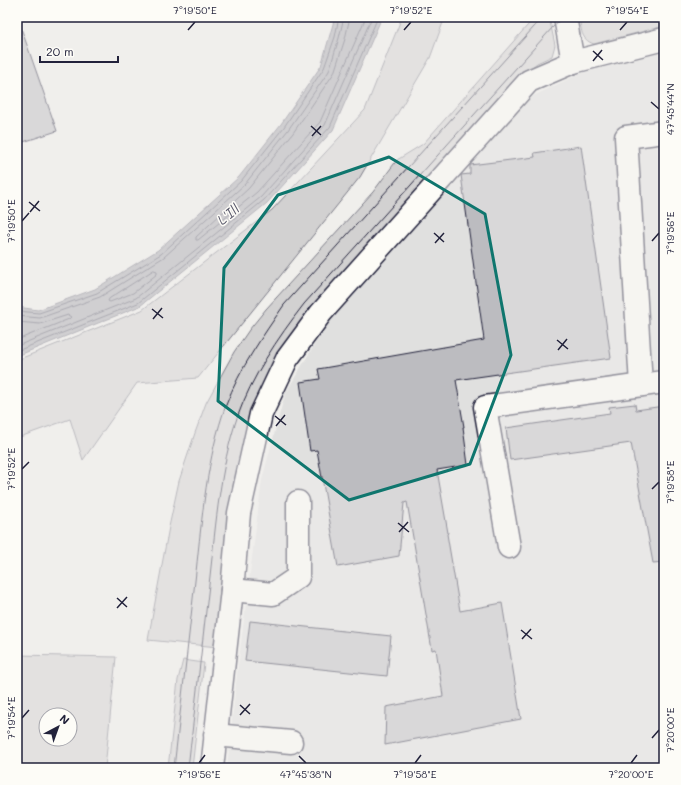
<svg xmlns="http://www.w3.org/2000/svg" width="681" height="785" viewBox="0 0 681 785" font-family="Mali,sans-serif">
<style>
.built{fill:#e0e0df}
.green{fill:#d2d1d1;stroke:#7a7a86;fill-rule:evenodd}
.water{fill:#a9a9b0;stroke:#737381}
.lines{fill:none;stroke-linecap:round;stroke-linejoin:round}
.shore{stroke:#58586a;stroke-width:1}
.building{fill:#bcbcc0;stroke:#22223b}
.minor-casing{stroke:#22223b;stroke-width:25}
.minor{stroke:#fdfcf7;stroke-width:22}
.tram{stroke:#22223b;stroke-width:1}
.marked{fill:none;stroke:#0f766e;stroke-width:3;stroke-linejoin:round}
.ticks{fill:none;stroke:#22223b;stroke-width:1.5}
.labels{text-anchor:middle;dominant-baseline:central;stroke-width:3;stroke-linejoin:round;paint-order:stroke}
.water-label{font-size:14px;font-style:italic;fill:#58586a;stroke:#fdfcf7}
.neatline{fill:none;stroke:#22223b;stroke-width:1.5}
.ticks-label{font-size:10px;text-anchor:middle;fill:#22223b}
</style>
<rect width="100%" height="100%" fill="#f0efec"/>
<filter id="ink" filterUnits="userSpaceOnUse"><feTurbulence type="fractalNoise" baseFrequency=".025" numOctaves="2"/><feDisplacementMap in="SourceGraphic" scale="8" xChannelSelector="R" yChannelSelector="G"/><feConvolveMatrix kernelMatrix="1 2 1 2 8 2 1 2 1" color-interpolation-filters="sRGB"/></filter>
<g filter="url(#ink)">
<path class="built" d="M664,50v718h-437l10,-93 25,-195 23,-86 43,-72 199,-223 52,-25z"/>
<g class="green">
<path d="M402,17h43l-15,41 -70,119 -162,201 -61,5 -54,77 -13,-41 -53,19v-78l125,-50 130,-100 93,-100z"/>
<path d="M535,17h14l6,28 -3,11 -15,7 -16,13 -232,264 -71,307 -70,-7 21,-113 10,-46 16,-48 11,-30 28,-51 15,-22 17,-21 107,-117 24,-32 26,-16z"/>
<path d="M579,17h85v9l-70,18c-14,-5 -12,-14 -15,-27z"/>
<path d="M17,655l99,2 -11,111h-88zM46,715h24v24h-24z"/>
<path d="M183,660l21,3 -12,105h-24l10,-88z"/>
</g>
<path class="water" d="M335,17h47l-49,113 -66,73 -127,103 -123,50v-49l21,3 57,-21 63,-39 81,-73 42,-53 40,-58z"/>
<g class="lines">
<g class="shore">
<path d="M350,17l-5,22 -11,34 -41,60 -44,55 -53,49v3h2l59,-48 63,-70 46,-105"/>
<path d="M154,270l3,1v3l-24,19 -23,9 -2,-1 1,-2z"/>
<path d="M17,311l22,2 58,-20 64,-39 80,-73 43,-54 40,-59 11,-31 4,-20"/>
<path d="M17,316l23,2 60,-21 64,-40 81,-73 43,-54 41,-59 10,-33 5,-21"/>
<path d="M17,322l23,2 28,-9 3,2 -2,2 -52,21"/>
<path d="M17,346l119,-48 125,-101 64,-72 47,-108"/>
<path d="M17,351l121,-48 126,-103 66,-73 48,-110"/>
</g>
</g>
<g class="building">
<path d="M20,25l37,106 -40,13v-118z"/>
<path d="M581,146l30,212 -155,22 8,47h-1l5,38 -31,5 11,63 -1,1 13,77 42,-8 19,116 -136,26 1,-38 57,-11 -7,-47 -4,1 -25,-148 -3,1 -5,53 -61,11 -21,-117 -7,1 -10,-69 20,-3 -2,-10 166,-29 -23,-165 9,-1v-9l65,-8 -1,-4z"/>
<path d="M635,404l1,6 28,-4v156l-11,1 -22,-120 -121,17 -4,-32 104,-15 -1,-6z"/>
<path d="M250,621l141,15 -4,40 -142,-15z"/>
</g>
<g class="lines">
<g class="minor-casing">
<g id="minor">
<path d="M565,17l8,45"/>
<path d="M641,385l-15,-248 38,-5"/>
<path d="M509,547l-24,-140 179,-25"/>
<path d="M232,590l41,4 25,-17v-75"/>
<path d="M215,735l76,7"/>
<path d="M212,768l20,-178 7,-77 22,-99 26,-55 34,-46 208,-232 44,-19 91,-23"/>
</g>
</g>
<use href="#minor" class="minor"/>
<g class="tram">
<path d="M174,768c7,-65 15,-131 22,-196 6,-55 11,-115 30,-167 14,-37 36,-68 58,-100l259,-288"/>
<path d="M188,768c7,-64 15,-128 22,-192 6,-53 10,-108 27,-158 15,-42 40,-79 67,-114l258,-287"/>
</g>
</g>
</g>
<path d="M0 0H681V785H0ZM389,157l96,57 26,141 -41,109 -121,36 -131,-99 6,-133 54,-73z" fill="#f0efec" fill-opacity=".55" fill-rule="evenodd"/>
<path class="marked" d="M389,157l96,57 26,141 -41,109 -121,36 -131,-99 6,-133 54,-73z"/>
<path class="ticks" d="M188,30l7,-8M404,30l7,-8M620,30l7,-8M593,51l10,9M593,61l9,-11M651,102l8,7M311,126l10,9M312,136l9,-10M29,202l11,9M30,212l9,-11M22,221l7,-8M434,233l10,9M652,241l7,-8M435,243l9,-10M152,309l11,9M153,319l9,-11M557,340l11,9M558,350l9,-11M275,416l11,9M276,426l9,-11M22,469l7,-7M652,489l7,-7M398,523l11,9M399,532l9,-10M117,598l10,9M117,608l10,-11M521,630l11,9M522,639l9,-10M240,705l10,9M240,715l10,-11M22,718l7,-8M652,738l7,-8M299,756l7,7M199,763l6,-8M415,763l6,-8M631,763l6,-8"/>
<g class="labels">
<g class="water-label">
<text transform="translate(228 214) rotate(-39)">L'Ill</text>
</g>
</g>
<rect width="681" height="785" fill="none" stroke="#fdfcf7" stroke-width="44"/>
<g transform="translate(58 727) rotate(41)"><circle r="19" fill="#fdfcf7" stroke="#a5a5ac"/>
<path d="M0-3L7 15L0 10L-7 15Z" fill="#22223b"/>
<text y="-6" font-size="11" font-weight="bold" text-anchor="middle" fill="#22223b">N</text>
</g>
<path d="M40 56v6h78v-6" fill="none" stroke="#22223b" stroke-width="2"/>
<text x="46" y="56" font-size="12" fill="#22223b" stroke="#fdfcf7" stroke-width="3" paint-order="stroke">20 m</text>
<rect x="22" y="22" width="637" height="741" class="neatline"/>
<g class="ticks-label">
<text x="195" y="14">7°19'50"E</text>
<text x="411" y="14">7°19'52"E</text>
<text x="627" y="14">7°19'54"E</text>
<text transform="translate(670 109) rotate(-90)" y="4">47°45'44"N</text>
<text transform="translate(11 221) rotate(-90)" y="4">7°19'50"E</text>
<text transform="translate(670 233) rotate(-90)" y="4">7°19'56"E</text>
<text transform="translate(11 469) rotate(-90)" y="4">7°19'52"E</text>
<text transform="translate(670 482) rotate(-90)" y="4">7°19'58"E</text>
<text transform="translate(11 718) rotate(-90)" y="4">7°19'54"E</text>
<text transform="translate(670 730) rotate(-90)" y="4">7°20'00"E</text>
<text x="199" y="778">7°19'56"E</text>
<text x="306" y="778">47°45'38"N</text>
<text x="415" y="778">7°19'58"E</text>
<text x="631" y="778">7°20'00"E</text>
</g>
</svg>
